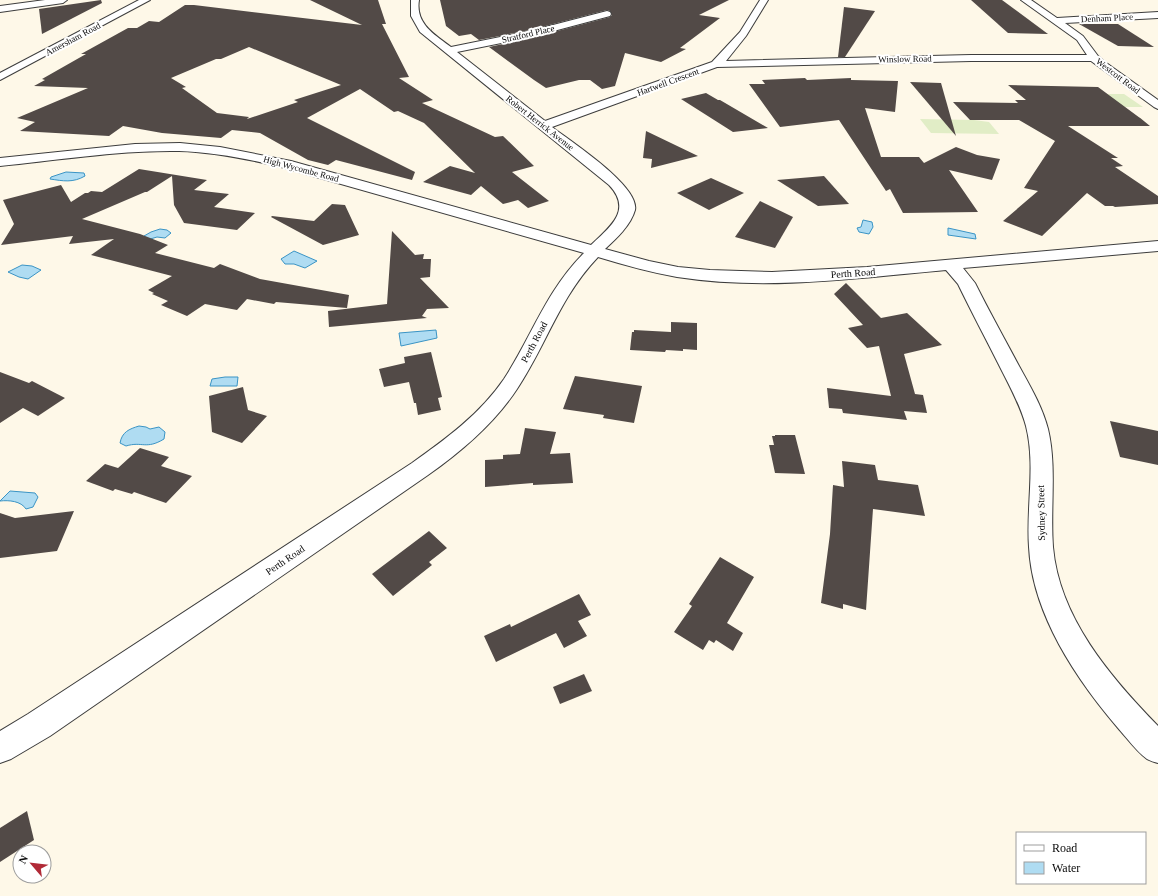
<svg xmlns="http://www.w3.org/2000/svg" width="1158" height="896" viewBox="0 0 1158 896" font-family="'Times New Roman',serif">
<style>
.pitch{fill:#e1edc6}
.water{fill:#afdcf2;stroke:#3a94c5}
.building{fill:#524a47;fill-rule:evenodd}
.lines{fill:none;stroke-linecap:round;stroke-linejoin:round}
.minor-casing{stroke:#3d3d3d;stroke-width:2}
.minor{fill:#fff;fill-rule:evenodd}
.labels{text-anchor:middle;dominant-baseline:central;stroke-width:4;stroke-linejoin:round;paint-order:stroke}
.far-street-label{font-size:9px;fill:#0a0a0a;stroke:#fff}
.street-label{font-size:10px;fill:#0a0a0a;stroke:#fff}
</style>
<rect width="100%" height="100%" fill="#fef8e8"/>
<g class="pitch">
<path d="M1062,94h62l19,13h-65z"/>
<path d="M920,119l54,1 15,2 10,12 -68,-1z"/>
</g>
<g class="water">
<path d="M66,172l18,1 1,3c-12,7 -22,5 -35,3l1,-2z"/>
<path d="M863,220l9,2 1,5 -4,7 -10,-2 -2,-4 4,-1z"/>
<path d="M948,228l27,6 1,5 -28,-4z"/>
<path d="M160,229l7,1 4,3 -6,5 -8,-1 -10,3 -3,-4 7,-4z"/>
<path d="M294,251l23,10 -12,7 -11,-4h-9l-4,-5z"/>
<path d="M22,265l10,1 9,4 -13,9 -9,-2 -11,-5z"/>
<path d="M436,330l1,8 -36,8 -2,-13z"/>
<path d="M225,377h13l-1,9h-27l2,-7z"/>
<path d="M139,426l7,1 4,2 9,-2 6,5 -1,7c-18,11 -22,2 -38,7l-6,-3c2,-11 9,-14 19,-17z"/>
<path d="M10,491l25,2 3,4 -5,10 -7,2c-5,-8 -17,-9 -26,-8z"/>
</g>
<g class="building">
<path d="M101,0l1,3 -60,31 -3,-25z"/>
<path d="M310,0h68l8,24h-4l27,53 -10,1 34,22 -11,3 73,34 8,-1 31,30 -22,6 37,29 -21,7 -10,-8 -15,4 -22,-18 -10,9 -48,-13 27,-16 25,7 -51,-50 -26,-12 -4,1 -34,-23 -53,29 108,54 -3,8 -76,-20 -8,5 -20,-5 -48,-27 -28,-3 -11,8 -59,-5 -39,-7 -14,10 -89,-5 15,-9 -18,-4 71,-30 -54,-2 11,-6 -3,-1 44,-25h-5l47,-26h9l12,-7 10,1 26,-17h9l168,20zM249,47l92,38 -47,15 4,2 -51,17 2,-2 -32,-4 -35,-25 4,-1 -15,-9 45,-19h5z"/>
<path d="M440,0h289l-30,15 21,3 -40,30 6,1 -25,13 -36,-9 -10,33 -13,3 -12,-9h-11l-33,8 -12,-8 -45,-33 42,-9 79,-21 2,-2 -2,-4 -3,-1 -77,20 -51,10 -8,-6 -12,2 -13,-10z"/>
<path d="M971,0h31l46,34 -40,-1z"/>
<path d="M844,7l31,4 -30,46h-7z"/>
<path d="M1079,24h39l36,23 -36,-1z"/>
<path d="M805,78l2,2 44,-2v2l47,1 -3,31 -30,-4 16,49h38l5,6 32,-16 21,8 23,4 -8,21 -43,-10 29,42 -75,1 -13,-24 -4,2 -47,-71 -59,7 -31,-43h16l-3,-4z"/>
<path d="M910,82l31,1 15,53z"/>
<path d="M1008,85l90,2 42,31 -1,-1 11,9h-82l50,32h-7l12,8 -8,1 43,29v8l-43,3 -2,-1h-8l-18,-13 -45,43 -39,-15 35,-30 -14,-3 31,-47 -36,-21h-49l-17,-18 65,1 -3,-3h11z"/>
<path d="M706,93l12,7h2l48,28 -35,4 -52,-33z"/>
<path d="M646,131l52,25 -47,12 1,-9 -9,-1z"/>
<path d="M139,169l68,11 -13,10 35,4 -15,13 41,6 -18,17 -53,-7 -10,-18 -2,-29 -25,16h-2l-63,27 58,15 28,11 -13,8 59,15 6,-4 40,15 89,16 -2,13 -71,-6 -2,2 -27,-5 -10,11 -32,-6 -18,12 -26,-11 7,-4 -16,-7 2,-1 -6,-3 24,-14 -81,-21 23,-16 -45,5 4,-8 -72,9 13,-21 -11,-24 58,-15 10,17 14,-9h3l3,-2 11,1z"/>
<path d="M824,176l25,28 -31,2 -41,-26z"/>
<path d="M711,178l33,15 -35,17 -32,-17z"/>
<path d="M760,201l33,16 -18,31 -40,-11z"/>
<path d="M332,204l13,1 14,30 -36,10 -52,-28 1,-1 42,5z"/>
<path d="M392,231l23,24 9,-1 -1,5h8l-1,18 -10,1 29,30 -22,1 -5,7 5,2 -98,9 -1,-16 59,-7z"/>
<path d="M846,283l35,35 26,-5 35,32 -38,9 11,40 8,1 4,18 -23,-2 3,9 -64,-7 -1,-4 -13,-1 -2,-20 64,8 -12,-50 -12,2 -19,-20 15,-3 -29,-31z"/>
<path d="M671,322l26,1v27l-14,-1v2l-17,-1 -1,2 -35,-2 2,-18h2v-2l37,2z"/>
<path d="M431,352l11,45 -4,1 3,12 -23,5 -2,-12h-2l-5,-21 -25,5 -5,-18 26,-6 -1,-6z"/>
<path d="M0,372l29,11 3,-2 33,17 -27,18 -15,-8 -23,15z"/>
<path d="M575,376l67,10 -8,37 -31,-5 1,-3 -41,-6z"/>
<path d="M243,387l5,23 19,6 -25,27 -30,-11 -3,-36z"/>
<path d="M1110,421l48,10v34l-38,-8z"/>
<path d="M525,428l31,4 -6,22 20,-1 3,30 -40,2v-2l-48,4v-27l18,-1v-4l17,-1z"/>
<path d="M775,435h20l10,39 -30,-1 -6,-28h5l-2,-9h3z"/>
<path d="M140,448l29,9 -8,9 31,10 -26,27 -32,-11 -2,2 -17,-5 -2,2 -27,-10 19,-17 13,4z"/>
<path d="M842,461l33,4 3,15 40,5 7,31 -52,-7 -7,101 -23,-6v5l-22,-6 9,-69 3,-49 11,2z"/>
<path d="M74,511l-17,40 -57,7v-45l15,5z"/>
<path d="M429,531l18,17 -18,14 3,3 -39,31 -21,-22z"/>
<path d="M720,557l34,20 -27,46 16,10 -10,18 -17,-11 -2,3 -5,-3 -6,10 -29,-18 18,-26 -3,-2z"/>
<path d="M579,594l12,21 -13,6 9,15 -23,12 -8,-15 -60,29 -12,-26 26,-12 1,3z"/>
<path d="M584,674l8,17 -32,13 -7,-17z"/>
<path d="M27,811l7,29 -34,22v-34z"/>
</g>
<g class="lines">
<g class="minor-casing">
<g id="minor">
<path d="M45,0h22l-4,3 -63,9v-6z"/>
<path d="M139,0h11l-150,80v-7z"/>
<path d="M411,0h8c-4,24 16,35 32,47l79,-16 77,-20 3,1 1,2 -1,2 -79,21 -74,15 88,69 167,-59 28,-30 20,-32h8l-22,36 -20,25 245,-6h116l-10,-15 -56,-40h10l26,18 101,-6v6l-93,5 18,13 15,20 7,6 53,38v9l-4,-2 -63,-46h-120l-254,6 -165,60c18,14 88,59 83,83 -4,15 -19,29 -30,39l44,12 29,6 32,3 62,2 95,-5 291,-26v10l-195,17 12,15c14,28 29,55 44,83 11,20 23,40 29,63 9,38 2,79 5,118 6,70 57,130 105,179v37c-3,-1 -8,-2 -11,-4 -11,-8 -20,-21 -29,-31 -42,-49 -86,-115 -89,-181 -3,-40 7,-82 -3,-121 -6,-22 -18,-43 -28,-63 -13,-26 -27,-52 -40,-79l-12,-14c-88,8 -180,21 -269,7 -27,-5 -53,-12 -79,-20 -39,41 -51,87 -81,132 -23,35 -55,62 -89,86l-378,261 -39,23 -11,4v-32l28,-17 384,-251c34,-24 68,-49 92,-84 28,-43 42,-88 80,-126l-303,-86c-33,-8 -68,-15 -102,-16 -60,-1 -120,9 -179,15v-8l135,-14 45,-1 40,4 71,14 300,84c19,-18 42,-35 18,-60l-189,-153 -9,-16z"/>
</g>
</g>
<use href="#minor" class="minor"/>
</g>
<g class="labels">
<g class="far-street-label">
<text transform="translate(1107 18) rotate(-3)">Denham Place</text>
<text transform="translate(528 34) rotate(-13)">Stratford Place</text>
<text transform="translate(73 39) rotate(-28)">Amersham Road</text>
<text transform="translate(905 59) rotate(-1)">Winslow Road</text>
<text transform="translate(1118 76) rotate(37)">Westcott Road</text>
<text transform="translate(668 82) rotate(-20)">Hartwell Crescent</text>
<text transform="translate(540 123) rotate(38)">Robert Herrick Avenue</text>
<text transform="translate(301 169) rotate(15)">High Wycombe Road</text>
</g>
<g class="street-label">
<text transform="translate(853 273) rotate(-4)">Perth Road</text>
<text transform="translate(534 342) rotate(-62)">Perth Road</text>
<text transform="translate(1041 513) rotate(-91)">Sydney Street</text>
<text transform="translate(285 560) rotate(-34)">Perth Road</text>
</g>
</g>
<rect x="1016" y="832" width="130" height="52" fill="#ffffff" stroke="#9d9d9d"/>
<rect x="1024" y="845" width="20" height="6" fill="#ffffff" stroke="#9d9d9d"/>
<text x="1052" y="852" font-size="12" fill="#0a0a0a">Road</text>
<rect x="1024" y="862" width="20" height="12" fill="#afdcf2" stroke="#9d9d9d"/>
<text x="1052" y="872" font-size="12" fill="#0a0a0a">Water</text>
<g transform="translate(32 864) rotate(298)"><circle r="19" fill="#ffffff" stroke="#9d9d9d"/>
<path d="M0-3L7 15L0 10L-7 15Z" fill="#b12a37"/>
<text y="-6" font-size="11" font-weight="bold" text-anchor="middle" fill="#0a0a0a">N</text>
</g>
</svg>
